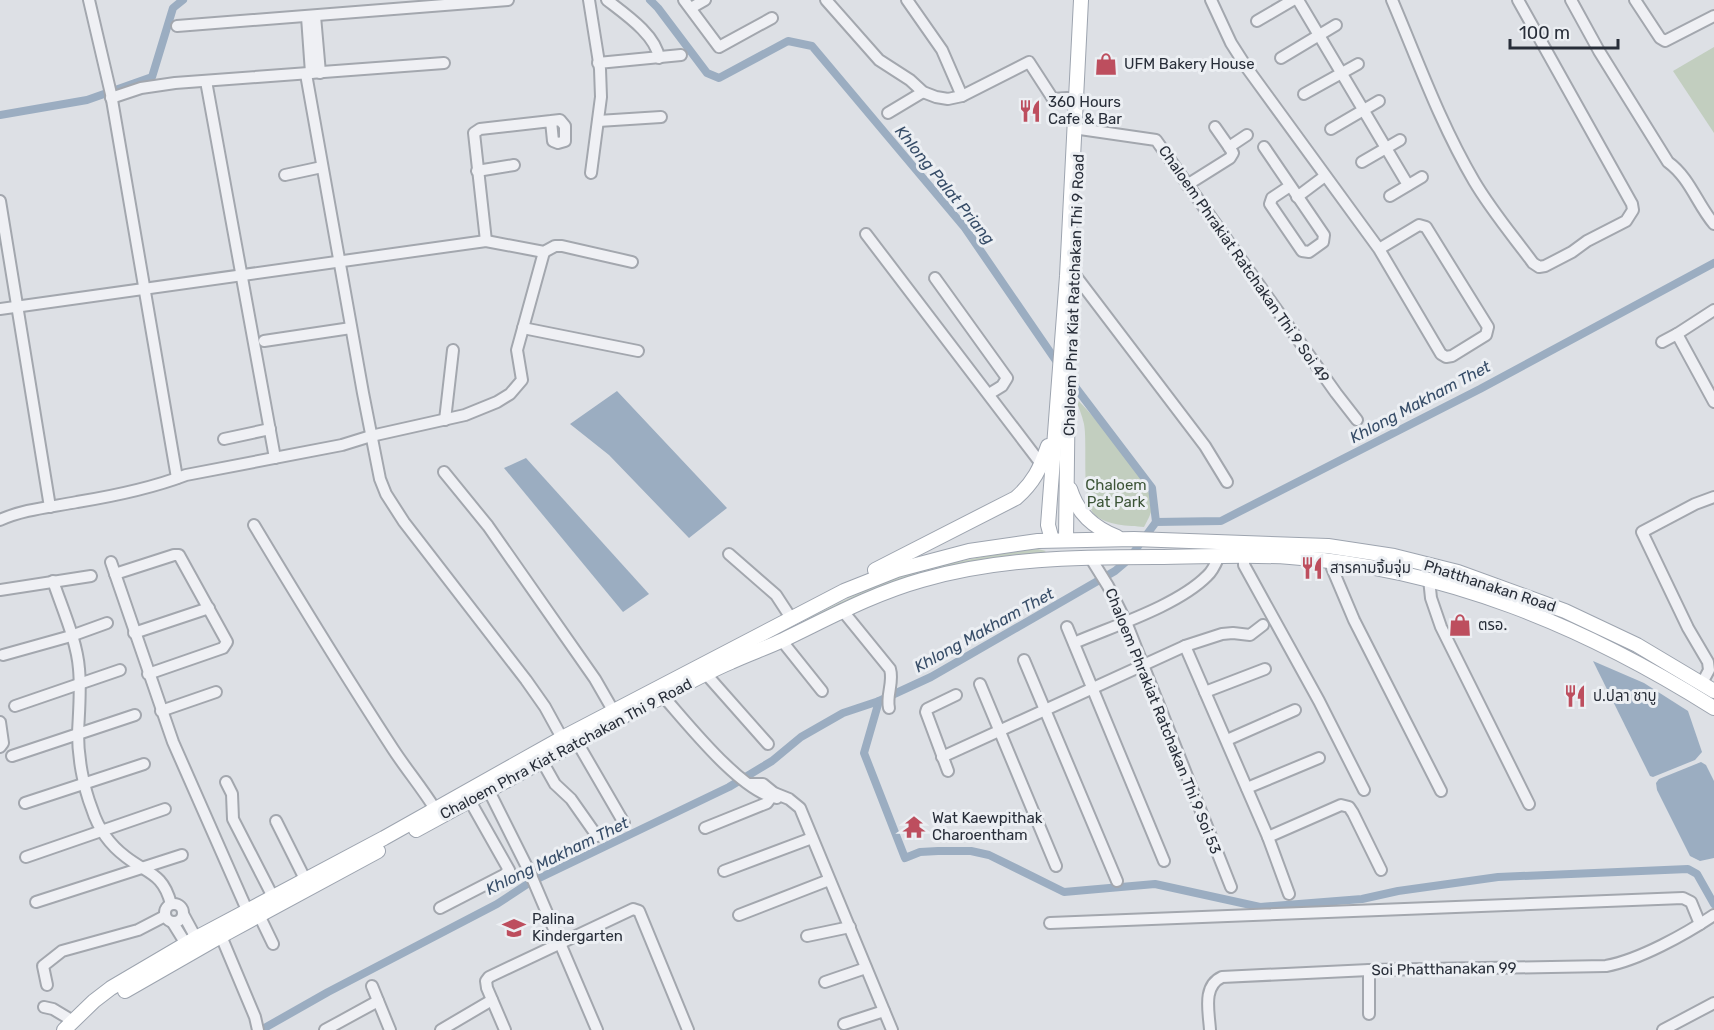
<svg xmlns="http://www.w3.org/2000/svg" width="1714" height="1030" viewBox="0 0 1714 1030" font-family="Rubik,'Noto Sans Thai',sans-serif">
<style>
.green{fill:#c2cebf}
.water{fill:#9badc1}
.lines{fill:none;stroke-linecap:round;stroke-linejoin:round}
.canal{stroke:#9badc1;stroke-width:8}
.minor-casing{stroke:#a3a7ae;stroke-width:14}
.major-casing{stroke:#9da4af;stroke-width:16}
.minor{stroke:#eff0f4;stroke-width:10}
.major{stroke:#fff;stroke-width:14}
.labels{text-anchor:middle;dominant-baseline:central;stroke-width:6;stroke-linejoin:round;paint-order:stroke}
.poi-label{font-size:15px;fill:#282e39;stroke:#eceff3;text-anchor:start}
.street-label{font-size:15px;fill:#282e39;stroke:#eceff3}
.park-label{font-size:15px;fill:#3c5437;stroke:#eceff3}
.water-label{font-size:16px;font-style:italic;fill:#374d68;stroke:#eceff3}
</style>
<rect width="100%" height="100%" fill="#dde0e5"/>
<g class="green">
<path d="M1714,47v86l-41,-62z"/>
<path d="M1075,397c18,19 78,84 77,109 0,7 -5,15 -8,21 -15,-1 -38,-2 -49,-12 -15,-14 -7,-70 -11,-91 -2,-9 -6,-18 -9,-27z"/>
<path d="M1038,549l8,2 -5,3 -72,10 -195,73c35,-19 70,-38 107,-53 50,-19 103,-29 157,-35z"/>
</g>
<g class="water">
<path d="M617,391l110,117 -38,30 -80,-83 -39,-31z"/>
<path d="M526,458l123,136 -26,18 -119,-144z"/>
<path d="M1593,661l51,22 44,28 14,41 -7,8 -42,17 -3,-1z"/>
<path d="M1701,762l5,3 8,16v77l-14,3 -10,-5 -33,-66 -1,-7 3,-4z"/>
</g>
<g class="lines">
<g class="canal">
<path d="M650,0l8,8 49,65 12,5 69,-37 24,5 153,182 94,137"/>
<path d="M0,115l87,-15 65,-23 21,-69 10,-8"/>
<path d="M1070,380l82,108 4,34"/>
<path d="M1156,522l65,-1 259,-132 234,-126"/>
<path d="M879,701l-15,52 41,105 15,-6 18,-1h33l18,4 75,37 91,-8 105,23 102,-8 36,-8 100,-14 190,-8 9,5 17,30"/>
<path d="M261,1030l67,-38 169,-88 32,-21 200,-96 43,-26 29,-24 42,-24 36,-12 52,-24 184,-106 13,-11 28,-38"/>
</g>
<g class="minor-casing">
<g id="minor">
<path d="M89,0l22,94 66,384"/>
<path d="M589,0l11,69 1,28 -10,76"/>
<path d="M607,0c18,14 49,35 52,58"/>
<path d="M684,0l35,47 53,-29"/>
<path d="M826,0l53,60 31,20 13,12 13,5 12,2 14,-3 67,-34 24,37 14,-1 9,1"/>
<path d="M907,0l35,50 20,46"/>
<path d="M1211,0l20,43 16,25 132,181 62,105 5,3 6,-1 34,-21 2,-8 -62,-100 -7,-2 -40,24"/>
<path d="M1298,0l110,185"/>
<path d="M1392,0c26,61 48,123 82,181 17,29 39,55 59,82l6,4 6,-1 27,-14 15,-11 39,-20 7,-11 -1,-6 -114,-204"/>
<path d="M1571,0l28,51 69,111c22,16 29,42 46,62"/>
<path d="M1635,0l25,38 5,3 49,-25"/>
<path d="M691,8l14,-8"/>
<path d="M315,16l5,57"/>
<path d="M307,17l4,56"/>
<path d="M1257,21l36,-21"/>
<path d="M177,26l331,-26"/>
<path d="M1281,58l55,-33"/>
<path d="M598,63l83,-8"/>
<path d="M306,74l57,319 17,86 6,15 18,28 122,158 19,27 17,31"/>
<path d="M206,81l69,377"/>
<path d="M1304,94l54,-30"/>
<path d="M111,98l30,-10 34,-5 269,-20"/>
<path d="M888,113l35,-21"/>
<path d="M598,121l63,-4"/>
<path d="M1215,127l14,20"/>
<path d="M1080,129l76,11 180,253 21,27"/>
<path d="M1331,129l48,-28"/>
<path d="M1264,147l60,88 -1,7 -14,10 -7,-1 -32,-47 2,-6 18,-12"/>
<path d="M1362,162l38,-22"/>
<path d="M477,171l37,-6"/>
<path d="M285,175l37,-8"/>
<path d="M1187,185l43,-27 3,-5 -4,-6 18,-12"/>
<path d="M1390,196l32,-19"/>
<path d="M1297,197l28,-21"/>
<path d="M0,201l50,306"/>
<path d="M866,234l176,231"/>
<path d="M486,241l-12,-108 6,-4 80,-9 5,6v15l-7,2 -5,-2 -2,-20"/>
<path d="M1075,275l130,171 22,36"/>
<path d="M935,278l72,100 -5,8 -13,8"/>
<path d="M0,309l486,-68 58,11 11,-6h7l70,16"/>
<path d="M1714,310l-37,24 37,68"/>
<path d="M523,328l115,23"/>
<path d="M264,341l87,-13"/>
<path d="M1662,342l15,-8"/>
<path d="M445,420l8,-70"/>
<path d="M224,439l46,-10"/>
<path d="M444,472l44,54 107,153 19,33"/>
<path d="M0,520c24,-11 52,-13 77,-18 37,-6 75,-14 109,-27l156,-30 29,-9 94,-21 32,-13 13,-8 12,-14 -5,-30 27,-98"/>
<path d="M254,525c45,75 91,150 139,224 13,20 29,39 42,60"/>
<path d="M729,554l47,41 15,23"/>
<path d="M1090,557l18,29 18,36 105,265"/>
<path d="M1244,557v8l75,136 45,89"/>
<path d="M1332,561v7l22,52 87,171"/>
<path d="M111,562l62,180 74,168"/>
<path d="M115,574l59,-19h5l48,87 -4,6 -75,26"/>
<path d="M1429,579l2,19 10,29 88,177"/>
<path d="M53,581c9,27 24,60 26,88 2,21 0,42 -1,64 0,24 5,53 14,76 6,19 18,36 34,48 22,17 37,16 45,47"/>
<path d="M0,590l91,-14"/>
<path d="M842,610l48,59c4,13 -4,26 -1,39"/>
<path d="M1067,627l97,234"/>
<path d="M134,633l75,-25"/>
<path d="M782,641l40,50"/>
<path d="M1074,643c39,-17 103,-37 133,-67 6,-5 9,-13 12,-20"/>
<path d="M1185,646l83,191 21,57"/>
<path d="M3,655l68,-19 36,-13"/>
<path d="M1024,660l93,221"/>
<path d="M706,674l62,70"/>
<path d="M1702,683l7,-13 -1,-8 -20,-34 -46,-96 53,-28 19,-7"/>
<path d="M980,684l76,182"/>
<path d="M1205,692l60,-23"/>
<path d="M663,696c24,27 79,97 114,102"/>
<path d="M15,706l105,-36"/>
<path d="M161,711l55,-19"/>
<path d="M0,722l3,21 -3,4"/>
<path d="M1227,740l68,-30"/>
<path d="M577,742l47,81"/>
<path d="M12,756l123,-41"/>
<path d="M942,757l243,-111 37,-12 11,-1 17,2 13,-10"/>
<path d="M542,761l13,23 16,15 26,37"/>
<path d="M948,771l-22,-59 1,-3 29,-14"/>
<path d="M226,782l6,12 1,25 40,78"/>
<path d="M750,784h13l11,9 15,6 11,9 92,222"/>
<path d="M1247,788l72,-30"/>
<path d="M489,791l41,82 67,157"/>
<path d="M25,803l119,-39"/>
<path d="M276,821l29,58"/>
<path d="M705,828l62,-25 7,-10"/>
<path d="M1268,837l73,-32 8,2 4,6 28,57"/>
<path d="M26,857l139,-48"/>
<path d="M724,871l88,-33"/>
<path d="M36,902l146,-47"/>
<circle cx="174" cy="913" r="9"/>
<path d="M440,908l64,-33 5,-5 -39,-69"/>
<path d="M183,914l13,24"/>
<path d="M259,915l14,29"/>
<path d="M739,915l90,-35"/>
<path d="M173,923l13,21"/>
<path d="M1050,923l633,-25 8,4 9,22"/>
<path d="M221,936l34,81 3,13"/>
<path d="M807,936l43,-9"/>
<path d="M1369,970v44"/>
<path d="M825,982l41,-14"/>
<path d="M47,985l-4,-19 19,-15 76,-21 27,-14"/>
<path d="M372,986l18,44"/>
<path d="M44,1007l9,2 20,12"/>
<path d="M844,1024l40,-13"/>
<path d="M325,1030l53,-29"/>
<path d="M441,1030l51,-30"/>
<path d="M505,1030l-18,-42 -1,-7 3,-4 144,-68 6,2 49,119"/>
<path d="M1210,1030c-1,-18 -8,-44 12,-53l147,-7 237,-4c33,-6 80,-32 108,-51"/>
<path d="M1663,1030l51,-27"/>
</g>
</g>
<g class="major-casing">
<g id="major">
<path d="M1070,489c8,25 23,38 47,48"/>
<path d="M1052,540l-4,-15 1,-13 18,-236 14,-276"/>
<path d="M1066,540l2,-163"/>
<path d="M875,570l141,-72c18,-16 24,-29 32,-52"/>
<path d="M656,700c24,-13 49,-27 75,-38 17,-8 35,-14 52,-22 46,-22 89,-46 139,-60 76,-22 155,-23 233,-23 45,0 91,-3 135,0 155,11 294,69 424,151"/>
<path d="M416,830l207,-113"/>
<path d="M125,991l96,-55 157,-85"/>
<path d="M64,1030l30,-29 17,-13 85,-50 188,-100 178,-100 282,-147 53,-21 72,-19 69,-10 96,-2 194,7 66,10 64,16 107,39 72,34 77,46"/>
</g>
</g>
<use href="#minor" class="minor"/>
<use href="#major" class="major"/>
</g>
<defs>
<g id="shop-bare" transform="scale(1.8)"><path d="M-5-2.5h2.3a2.7 3.5 0 0 1 5.4 0H5L5.5 6h-11ZM-1.5-2.5h3a1.5 2.3 0 0 0-3 0Z" fill="#bd4e5e" stroke="#eceff3" stroke-width="2.5" paint-order="stroke"/></g>
<g id="restaurant-bare" transform="scale(1.8)"><path d="M-5-6h1v4h1v-4h1v4h1v-4h1v5L-1.5 .5V6h-2V.5L-5-1ZM5-6V6H3V1.5H1.5Q1.5-4 5-6Z" fill="#bd4e5e" stroke="#eceff3" stroke-width="2.5" paint-order="stroke"/></g>
<g id="temple-bare" transform="scale(1.8)"><path d="M0-6L5-2H3V0L6.5 2.5H4V6H1.5V3h-3V6H-4V2.5H-6.5L-3 0V-2H-5Z" fill="#bd4e5e" stroke="#eceff3" stroke-width="2.5" paint-order="stroke"/></g>
<g id="school-bare" transform="scale(1.8)"><path d="M0-5L7-2L0 1L-7-2ZM-4 1L0 2.5L4 1V4Q0 6-4 4Z" fill="#bd4e5e" stroke="#eceff3" stroke-width="2.5" paint-order="stroke"/></g>
</defs>
<g fill-rule="evenodd">
<use href="#shop-bare" x="1106" y="64"/>
<use href="#restaurant-bare" x="1030" y="111"/>
<use href="#restaurant-bare" x="1312" y="568"/>
<use href="#shop-bare" x="1460" y="625"/>
<use href="#restaurant-bare" x="1575" y="696"/>
<use href="#temple-bare" x="914" y="827"/>
<use href="#school-bare" x="514" y="928"/>
</g>
<g class="labels">
<g class="poi-label">
<text x="1124" y="64">UFM Bakery House</text>
<text x="1048" y="102">360 Hours<tspan x="1048" dy="17">Cafe &amp; Bar</tspan></text>
<text x="1330" y="568">สารคามจิ้มจุ่ม</text>
<text x="1478" y="625">ตรอ.</text>
<text x="1593" y="696">ป.ปลา ชาบู</text>
<text x="932" y="818">Wat Kaewpithak<tspan x="932" dy="17">Charoentham</tspan></text>
<text x="532" y="919">Palina<tspan x="532" dy="17">Kindergarten</tspan></text>
</g>
<g class="street-label">
<text transform="translate(1244 264) rotate(55)">Chaloem Phrakiat Ratchakan Thi 9 Soi 49</text>
<text transform="translate(1074 295) rotate(-88)">Chaloem Phra Kiat Ratchakan Thi 9 Road</text>
<text transform="translate(1490 586) rotate(18)">Phatthanakan Road</text>
<text transform="translate(1163 721) rotate(68)">Chaloem Phrakiat Ratchakan Thi 9 Soi 53</text>
<text transform="translate(566 749) rotate(-28)">Chaloem Phra Kiat Ratchakan Thi 9 Road</text>
<text transform="translate(1444 969) rotate(-1)">Soi Phatthanakan 99</text>
</g>
<g class="park-label">
<text x="1116" y="485">Chaloem<tspan x="1116" dy="17">Pat Park</tspan></text>
</g>
<g class="water-label">
<text transform="translate(945 185) rotate(51)">Khlong Palat Priang</text>
<text transform="translate(1420 402) rotate(-28)">Khlong Makham Thet</text>
<text transform="translate(984 630) rotate(-29)">Khlong Makham Thet</text>
<text transform="translate(557 856) rotate(-26)">Khlong Makham Thet</text>
</g>
</g>
<path d="M1510 39v9h108v-9" fill="none" stroke="#282e39" stroke-width="3"/>
<text x="1519" y="39" font-size="18" fill="#282e39" stroke="#eceff3" stroke-width="4.5" paint-order="stroke">100 m</text>
</svg>
